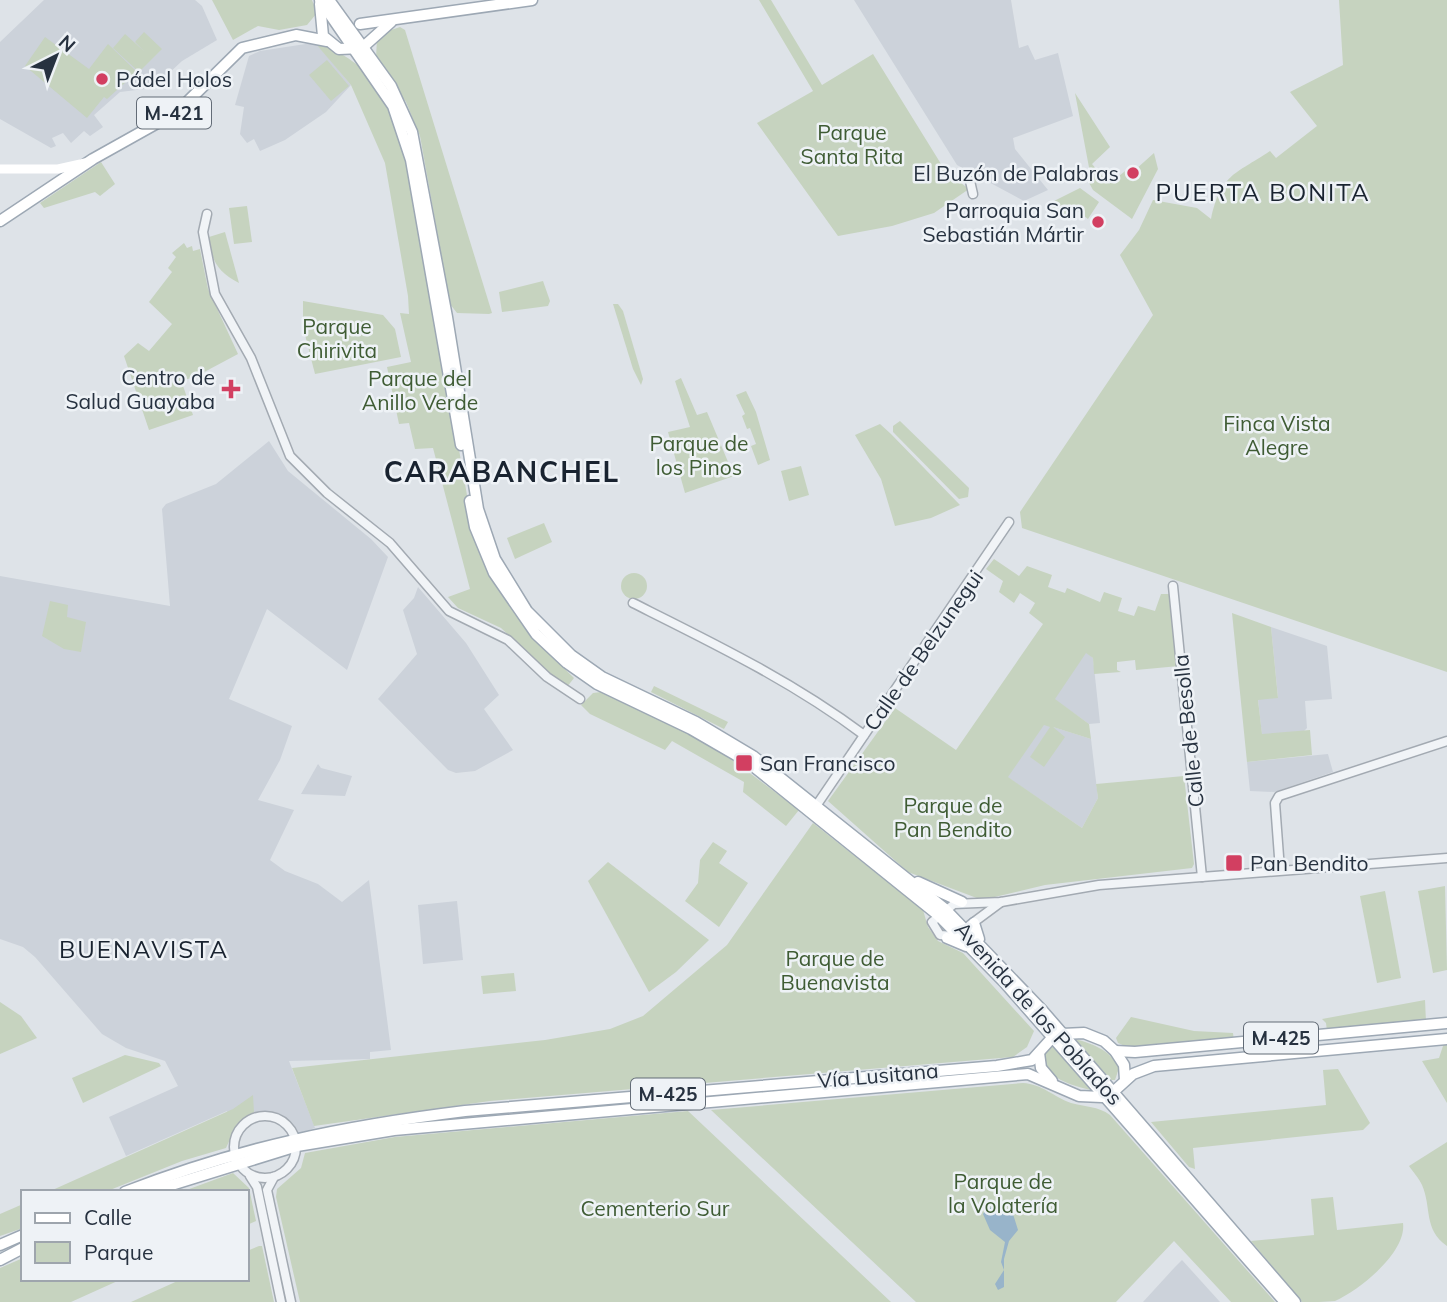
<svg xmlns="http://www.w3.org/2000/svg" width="1447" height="1302" viewBox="0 0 1447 1302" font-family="Mulish,sans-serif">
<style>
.built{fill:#ccd2da}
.green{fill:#c6d3bf}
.water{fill:#98b4ca}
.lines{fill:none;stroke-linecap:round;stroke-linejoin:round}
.tertiary-casing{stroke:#a3aab2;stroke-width:11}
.primary-casing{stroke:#9da8b4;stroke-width:13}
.tertiary{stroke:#f1f4f7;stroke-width:8}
.secondary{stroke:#fff;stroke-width:9}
.primary{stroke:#fff;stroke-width:10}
.poi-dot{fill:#d23f61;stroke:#eef2f6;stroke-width:2.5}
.labels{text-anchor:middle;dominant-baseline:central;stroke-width:5;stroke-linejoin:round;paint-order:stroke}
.shield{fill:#eef2f6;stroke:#636c77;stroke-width:2}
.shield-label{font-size:19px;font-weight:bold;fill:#273240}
.poi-label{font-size:21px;fill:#273240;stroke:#eef2f6;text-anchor:start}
.park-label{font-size:21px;fill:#3f5c34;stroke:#eef2f6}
.street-label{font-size:21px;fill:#273240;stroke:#eef2f6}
.quarter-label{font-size:24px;letter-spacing:2px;fill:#192330;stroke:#eef2f6}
.district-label{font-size:28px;font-weight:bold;letter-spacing:2px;fill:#192330;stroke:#eef2f6}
</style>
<rect width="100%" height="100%" fill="#dee3e8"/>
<g class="built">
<path d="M44,0h151l7,6 15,34 -35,21 -29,27 -33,4 -26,23 9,12 -13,9 -6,-5 -13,12 -8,-10 -11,5 4,8 -5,2 -51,-29v-77z"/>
<path d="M854,0h157l8,48 9,-3 7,15 23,-7 15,63 -60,22 2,11 33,41 -24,11 -67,-36z"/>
<path d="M312,43l7,3 32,39 -25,27 -41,28 -25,11 -6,-12 -7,4 -7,-9 4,-27 -9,-2 14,-49 11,-5z"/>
<path d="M269,441l19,30 83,68 17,18 -41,113 -80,-61 -38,90 63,27 -12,34 -22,40 36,10 -24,50 15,11 33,13 24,18 27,-22 22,170 -21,2v7l-81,2 26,67 -16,5 -19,-17 -12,-4 -14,3 -21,13 -6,-17 -101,45 -17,-39 69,-31 -13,-25 -39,-13 -24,-14 -67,-77 -12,-10 -23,-8v-363l170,30 -8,-97 4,-5 50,-20z"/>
<path d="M418,587l48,56 33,52 -15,14 29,41 -38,21 -19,2 -8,-3 -70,-71 39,-45 -14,-44 11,-12z"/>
<path d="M1271,627l56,19 5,53 -27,2 2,27 -3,3 -42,4 -4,-36 20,-2z"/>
<path d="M1086,652l7,6 7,65 -11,1 -35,-25z"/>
<path d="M1044,724l47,15 7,59 -16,30 -75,-51z"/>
<path d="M1328,754l5,18 -59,20 -24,-1 -3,-29z"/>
<path d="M318,764l3,4 31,8 -7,20 -44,-2z"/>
<path d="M457,901l6,59 -40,4 -5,-59z"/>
<path d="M1182,1260l38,42h-77l32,-35z"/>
</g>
<g class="green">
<path d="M212,0h100l5,13 -10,12 -28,5 -21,-4 -25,14z"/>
<path d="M759,0h12l51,85 51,-31 73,118 23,17 -35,24 -42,13 -54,10 -81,-113 56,-32z"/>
<path d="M1339,0h108v672l-425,-144 -2,-16 133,-197 -33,-60 19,-25 14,-30 44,8 14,11c10,-45 23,-44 59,-68l6,7 41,-32 -27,-34 53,-27z"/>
<path d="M400,27l5,3 87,283 -3,1 -32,-1 -7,-9 -30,-168 -14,-34 -30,-44 1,-19 8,-7z"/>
<path d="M144,32l18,17 -23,23 -26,-24 12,-14 20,18 -10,-10z"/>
<path d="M45,37l44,32 19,-25 29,28 -30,27 -3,-2 -17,21 -62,-52z"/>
<path d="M318,43c64,26 73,60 91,122l65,370 31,61 29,43 40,39 -7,9 -5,-2 -61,-57 -43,-20 -10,-11 22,-8 -37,-141 -18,1 -6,-26 -10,1 -12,-57 24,-5 -11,-49 9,1 -1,-18 -23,-133 -34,-78 -35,-41z"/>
<path d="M327,60l22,26 -18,15 -22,-26z"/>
<path d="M1075,93l35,54 -18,17 17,20 20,-16 6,2 19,-17 4,16 -26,50 -39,-29 -5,-9 3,-3z"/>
<path d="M101,162l14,22 -15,12 -5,-4 -51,16 -4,-5z"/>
<path d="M1080,188l19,14 -11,17 -15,-11 -7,10 -15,-11 1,-5z"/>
<path d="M247,206l5,36 -18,2 -5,-36z"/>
<path d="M225,232l14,51c-21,-11 -28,-22 -30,-46z"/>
<path d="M184,243l3,5 5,-2 1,5 7,-2 8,40 30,65 -45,24 -12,2 12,35 -44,15 -25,-74 14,-13 11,8 23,-27 -23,-22 23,-30 -4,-4 8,-11 -4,-4z"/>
<path d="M543,281l7,20 -2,5 -46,6 -3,-20z"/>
<path d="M303,301l80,14 12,14 6,28 -86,17 -12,-47z"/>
<path d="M613,304h5l5,7 20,68 -2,6 -8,-16z"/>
<path d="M681,378l16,37 10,-3 27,64 -49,17 -17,-61 22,-5 -15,-46z"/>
<path d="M746,391l10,21 14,48 -12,5 -7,-19 5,-2 -6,-16 -3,1 -5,-13 3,-2 -9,-19z"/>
<path d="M900,421l69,67 -1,9 -9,2 -66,-67v-6z"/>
<path d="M880,424l11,10 69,71 -29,13 -36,8 -14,-47 -26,-44z"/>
<path d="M801,466l8,29 -20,6 -8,-30z"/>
<path d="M544,523l8,19 -37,17 -8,-21z"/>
<path d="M994,559l25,17 8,-10 25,9 -4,12 17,6 2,-5 33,14 4,-10 18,6 -4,13 16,5 4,-10 17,5 6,-17h9l9,72 -43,4 -1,-10 -18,2v8l4,2 -27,2 -1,-16 -7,-5 -31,46 34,25 2,15 -38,-12 12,10 -21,30 -14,-10 20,-30 -6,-2 -36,52 74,51 16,-30 -2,-14 88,-8 10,88 -2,4 -147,17 -63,15 -74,-28 -80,-71 67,-93 61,42 87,-126 -14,-11 6,-10 -15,-10 -6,10 -15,-11 4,-11 -17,-12z"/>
<circle cx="634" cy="586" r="13"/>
<path d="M50,601l18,4 -1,12 19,5 -5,30 -17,-3 -22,-13z"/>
<path d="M1232,613l39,14 7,71 -20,2 4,34 48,-4 2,25 -65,7z"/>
<path d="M654,686l74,36 -4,7 -73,-37z"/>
<path d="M601,692l114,55 84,63 -13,16 -43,-34 1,-10 -72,-41 -7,9 -75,-36 -9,-9 12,-12z"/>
<path d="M813,823l110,87 5,17 10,14 25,12 71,78 -7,16 -14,10 -523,44 -176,25 -22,-58 253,-28 65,-11 33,-13 84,-71z"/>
<path d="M713,842l14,9 -8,12 29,20 -29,44 -34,-26 13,-18 2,-23z"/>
<path d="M608,862l101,78 -33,32 -27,20 -61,-111z"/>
<path d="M1445,886l2,84 -14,3 -15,-82z"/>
<path d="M1385,891l16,87 -24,5 -17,-87z"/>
<path d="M514,973l2,18 -33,3 -2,-18z"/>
<path d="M1425,1000l1,22 -99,9 -1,-8 -4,-4z"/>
<path d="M0,1002l21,14 16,22 -37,16z"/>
<path d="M1131,1017l63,14 39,2 1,8 -102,8 -14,-6 -2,-5z"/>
<path d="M1072,1038c20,6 38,11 47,30l-4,12h-7z"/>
<path d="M1444,1043h3v60l-25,-42 17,-3z"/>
<path d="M1049,1047h4l38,43c-18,-4 -48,-12 -48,-35z"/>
<path d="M125,1055l34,8 2,3 -78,37 -11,-25z"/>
<path d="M1338,1069l32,54 -7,7 -170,18 2,21 -6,-2 -38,-45 175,-17 -3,-35z"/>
<path d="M1023,1083c19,1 31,14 48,20 14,4 27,3 39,12l165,187h-44l-57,-61 -58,61h-200l-205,-192z"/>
<path d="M253,1095l1,17 -17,12 -11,24 -44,13 -77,31h-57l185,-83z"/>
<path d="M688,1111l203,191h-591l-24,-105 1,-8 24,-21 4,-15 90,-16z"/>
<path d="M1447,1142v104c-24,-17 -15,-38 -25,-61 -3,-7 -9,-13 -13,-19z"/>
<path d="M233,1173l16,15 7,33 -9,4v-33h-66z"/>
<path d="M1333,1197l4,33 66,-7c4,29 -43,67 -68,78 -9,1 -23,1 -33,1l-51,-61 63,-6 -3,-36z"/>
<path d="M23,1204v24l-23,8v-22z"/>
<path d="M259,1246h3l12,56h-143l51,-23h65v-28z"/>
<path d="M23,1258v21h99l-51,23h-71v-34z"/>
</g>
<path class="water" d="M995,1207l18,7 5,16 -9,11 -5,18v28l-6,3 -3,-6 9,-14 -3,-8 4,-20 -15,-12 -7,-16 4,-6z"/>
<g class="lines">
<g class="tertiary-casing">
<g id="tertiary">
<path d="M970,181l3,13"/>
<path d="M207,214l-4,18 12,62 36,64 39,98 37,37 63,50 59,68 59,29 39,37 33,22"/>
<path d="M1173,586l29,291"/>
<path d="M633,603c80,40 159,78 231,132"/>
<path d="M814,809l195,-287"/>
<path d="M1280,870l-5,-67 4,-7 168,-55"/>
<path d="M970,925l31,-23"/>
<path d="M953,936l-13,-1 -8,-13 22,-18 47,-2 98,-17 348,-27"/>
<circle cx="265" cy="1147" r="31"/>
<path d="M250,1176l7,11 24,115"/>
<path d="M274,1177l-7,13 24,112"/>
</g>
</g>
<g class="primary-casing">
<g id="primary">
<path d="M320,0l73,106 18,54 50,285"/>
<path d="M329,0l62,86 21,46 35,185 31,192 17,50 32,52 44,44 31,22 94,45 57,34 192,153 97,101 253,292"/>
<path d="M320,4l3,32 16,13 23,-1 29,-26"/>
<path d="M360,24l172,-24"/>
<path d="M0,221l93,-62 84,-47 65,-64 54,-13 31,6"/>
<path d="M470,501l5,26 19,46 42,61 31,29 30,21 94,45 57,33 190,153 66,67 281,320"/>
<path d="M918,882l44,20"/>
<path d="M974,923l5,16"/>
<path d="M947,938l19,8"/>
<path d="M1115,1051l20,1 312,-29"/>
<path d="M1039,1053l2,15 11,13"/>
<path d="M125,1192c115,-45 219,-66 340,-81l532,-45 35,-6 19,-21 11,-5 22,-1 20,8 11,10 9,14 1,15"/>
<path d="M149,1192l148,-46 97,-16 634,-56 51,22 23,1 10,-4 21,-19 21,-8 293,-27"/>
<path d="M0,1245l23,-10"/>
<path d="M0,1260l23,-12"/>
</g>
</g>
<use href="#tertiary" class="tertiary"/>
<path class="secondary" d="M0,169h58l27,-6"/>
<use href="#primary" class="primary"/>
</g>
<g class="poi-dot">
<circle cx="102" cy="79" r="7"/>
<circle cx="1133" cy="173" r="7"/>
<circle cx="1098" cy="222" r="7"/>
<path d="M227.5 378.5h7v7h7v7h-7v7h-7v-7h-7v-7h7z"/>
<rect x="735" y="754" width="18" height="18" rx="3.5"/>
<rect x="1225" y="854" width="18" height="18" rx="3.5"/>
</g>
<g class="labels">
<g class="shield">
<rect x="137" y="97.5" width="74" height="31" rx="5"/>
<rect x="1244" y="1022.5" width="74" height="31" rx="5"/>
<rect x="631" y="1078.5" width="74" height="31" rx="5"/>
</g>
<g class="shield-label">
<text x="174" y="113">M-421</text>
<text x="1281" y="1038">M-425</text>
<text x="668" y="1094">M-425</text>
</g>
<g class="poi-label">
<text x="116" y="79">Pádel Holos</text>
<text x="1119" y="173" text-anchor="end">El Buzón de Palabras</text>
<text x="1084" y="210" text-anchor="end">Parroquia San<tspan x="1084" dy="24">Sebastián Mártir</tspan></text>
<text x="215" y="377" text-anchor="end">Centro de<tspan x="215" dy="24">Salud Guayaba</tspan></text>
<text x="760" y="763">San Francisco</text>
<text x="1250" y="863">Pan Bendito</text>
</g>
<g class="park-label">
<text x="852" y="132">Parque<tspan x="852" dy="24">Santa Rita</tspan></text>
<text x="337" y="326">Parque<tspan x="337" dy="24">Chirivita</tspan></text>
<text x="420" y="378">Parque del<tspan x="420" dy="24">Anillo Verde</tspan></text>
<text x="1277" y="423">Finca Vista<tspan x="1277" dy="24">Alegre</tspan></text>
<text x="699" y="443">Parque de<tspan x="699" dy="24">los Pinos</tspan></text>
<text x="953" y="805">Parque de<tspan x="953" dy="24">Pan Bendito</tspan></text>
<text x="835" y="958">Parque de<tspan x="835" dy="24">Buenavista</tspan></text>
<text x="1003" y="1181">Parque de<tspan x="1003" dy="24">la Volatería</tspan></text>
<text x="655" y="1208">Cementerio Sur</text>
</g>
<g class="street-label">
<text transform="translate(923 650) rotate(-55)">Calle de Belzunegui</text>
<text transform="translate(1188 731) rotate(-96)">Calle de Besolla</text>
<text transform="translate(1039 1013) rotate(48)">Avenida de los Poblados</text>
<text transform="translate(878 1075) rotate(-5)">Vía Lusitana</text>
</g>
<g class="quarter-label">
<text x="1263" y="192">PUERTA BONITA</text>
<text x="144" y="949">BUENAVISTA</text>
</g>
<g class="district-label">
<text x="502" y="471">CARABANCHEL</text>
</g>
</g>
<rect x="21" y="1190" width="228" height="91" fill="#eef2f6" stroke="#9ea5ad" stroke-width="2"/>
<rect x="35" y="1213" width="35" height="10" fill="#ffffff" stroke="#9ea5ad" stroke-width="2"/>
<text x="84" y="1225" font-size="21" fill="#273240">Calle</text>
<rect x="35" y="1242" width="35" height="21" fill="#c6d3bf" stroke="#9ea5ad" stroke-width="2"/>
<text x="84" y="1260" font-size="21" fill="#273240">Parque</text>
<g transform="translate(56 56) rotate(42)" stroke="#eef2f6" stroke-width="5" paint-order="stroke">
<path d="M0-5L12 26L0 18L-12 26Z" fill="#273240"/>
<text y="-10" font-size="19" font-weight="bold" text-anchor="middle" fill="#273240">N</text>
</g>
</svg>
